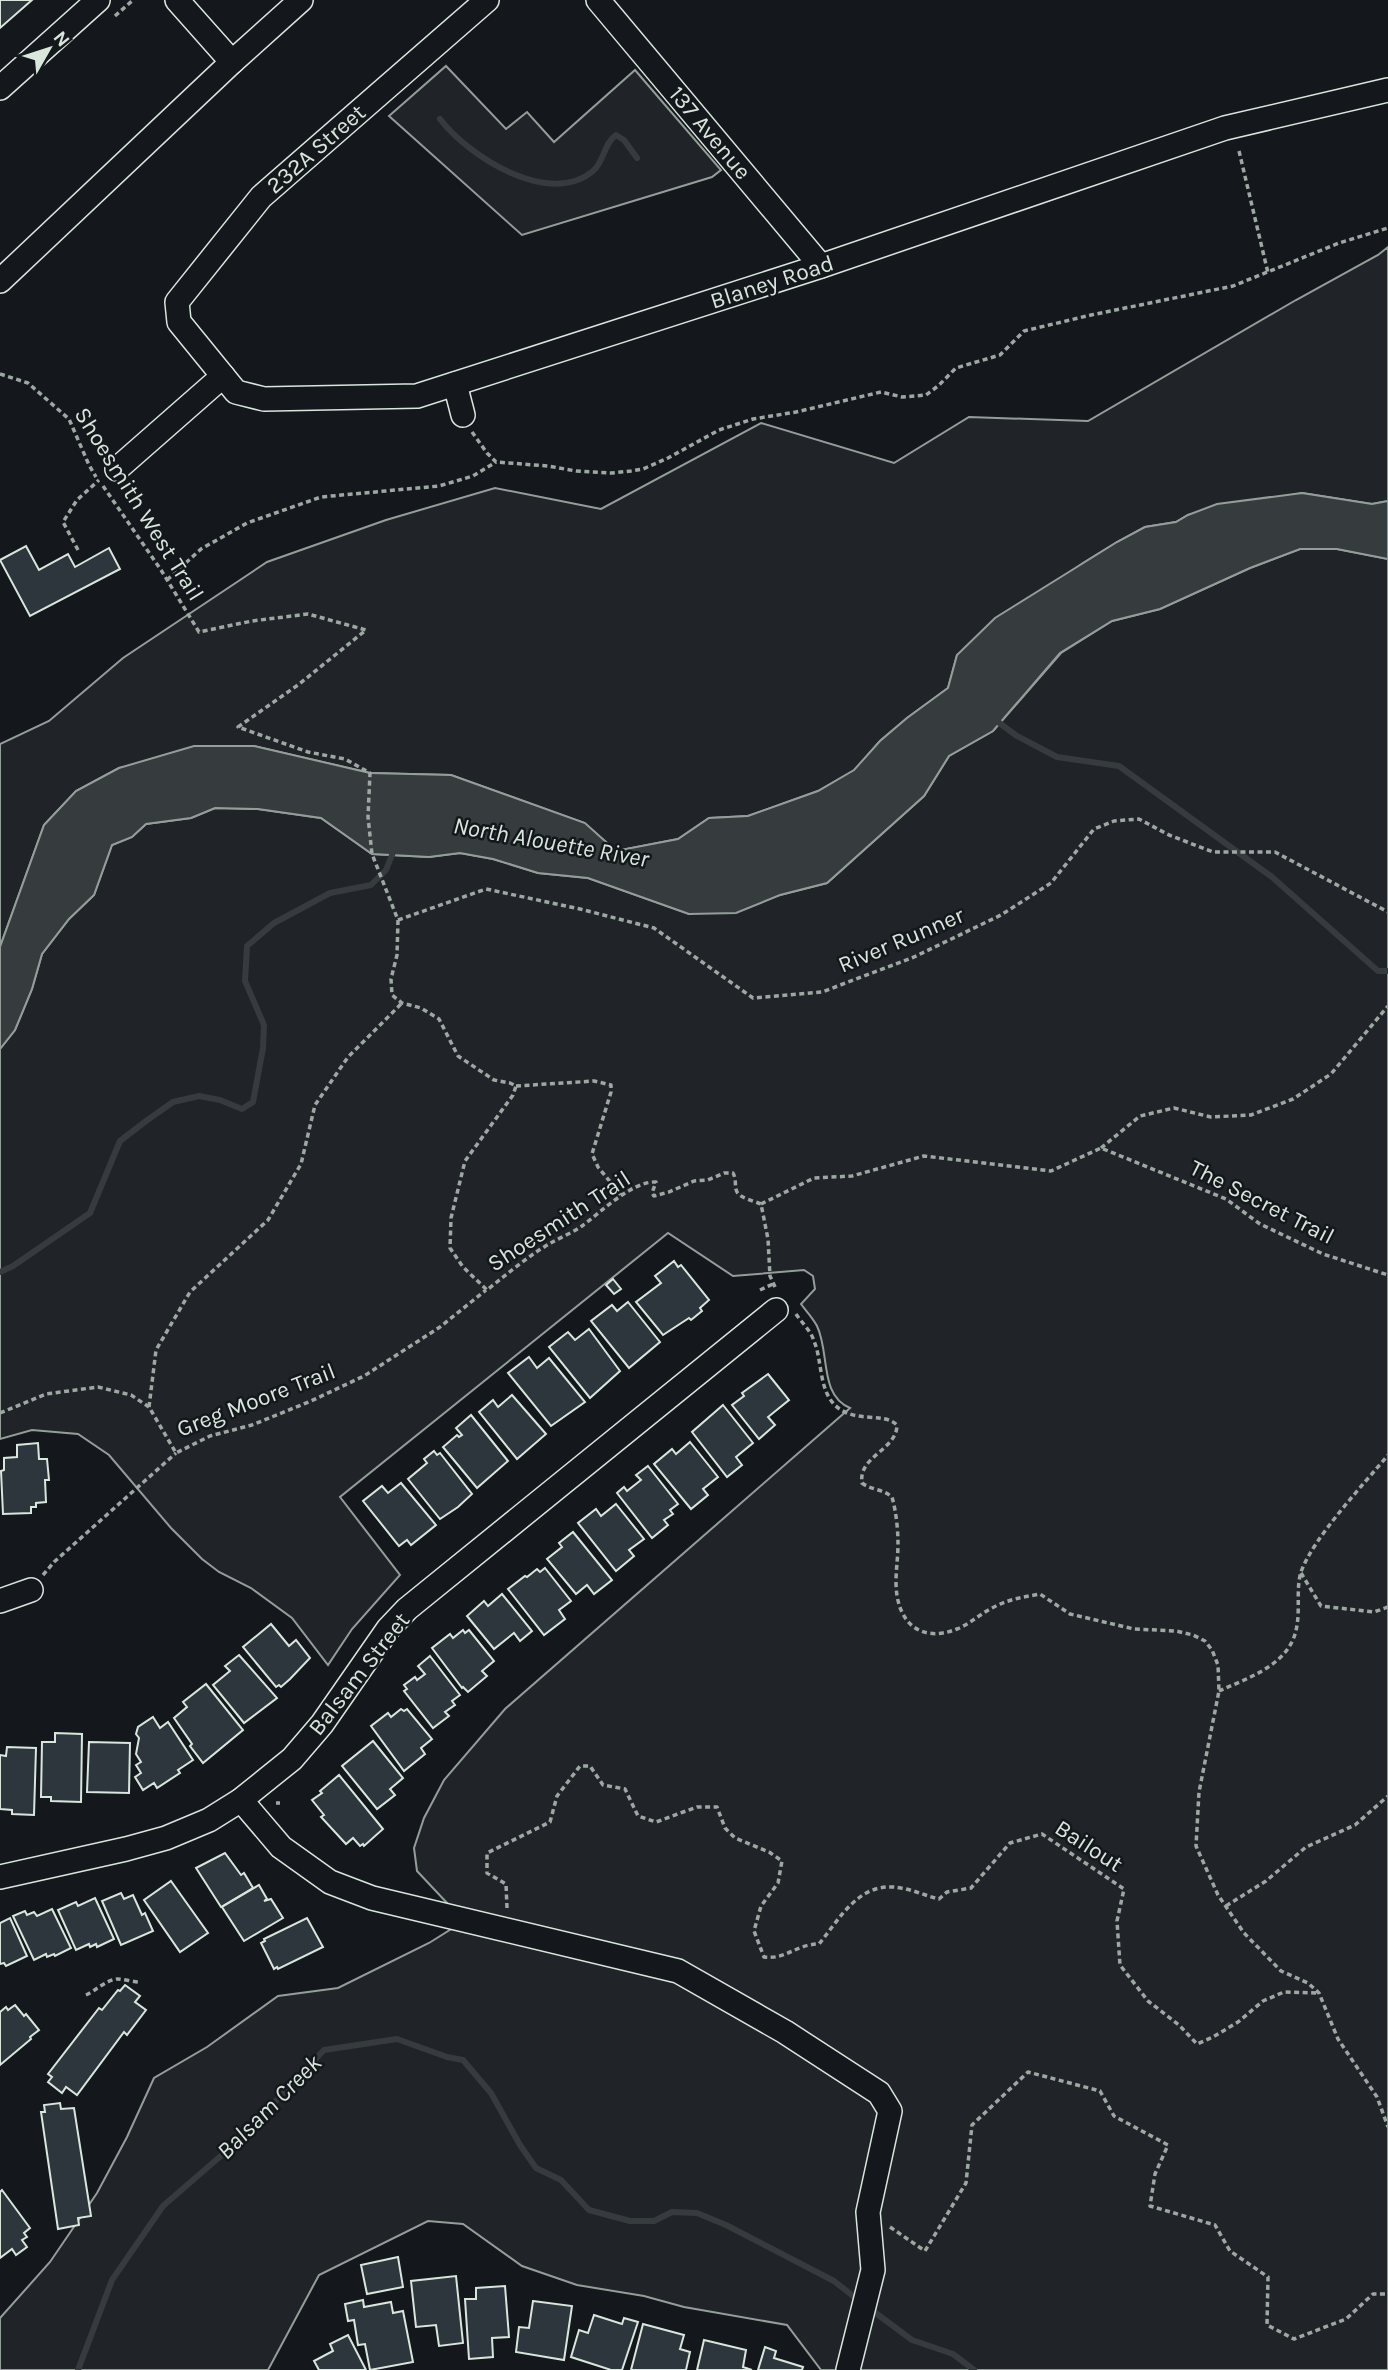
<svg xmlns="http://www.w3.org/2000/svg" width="1388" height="2370" viewBox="0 0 1388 2370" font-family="Karla,sans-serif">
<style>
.green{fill:#202428;stroke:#939e99;stroke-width:2}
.water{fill:#363b3e;stroke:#939e99;stroke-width:2}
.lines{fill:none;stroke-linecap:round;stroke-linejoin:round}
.stream{stroke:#363b3e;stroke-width:6}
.building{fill:#2c363c;stroke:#d8e6dc;stroke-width:2}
.minor-casing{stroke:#d8e6dc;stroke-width:26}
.path{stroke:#9da8a2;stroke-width:3.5;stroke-dasharray:5 3.5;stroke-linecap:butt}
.minor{stroke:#14181c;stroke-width:23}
.labels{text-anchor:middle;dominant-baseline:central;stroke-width:5;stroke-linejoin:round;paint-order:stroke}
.street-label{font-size:23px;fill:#d8e6dc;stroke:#14181c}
.water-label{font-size:24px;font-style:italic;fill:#d8e6dc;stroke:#14181c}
</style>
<rect width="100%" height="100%" fill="#14181c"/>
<g class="green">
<path d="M446,66l60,63 21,-17 27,30 81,-72 86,100 -9,7 -190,58 -133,-119z"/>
<path d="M1388,247v254l-16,3 -70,-11 -114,22 -12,7 -31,5 -28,15 -34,21 -126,92 -9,33 -41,30 -27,23 -25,29 -37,21 -70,25 -39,2 -31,21 -62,12 -32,-28 -133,-48 -81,-2 -116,-27 -135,22 -43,23 -32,34 -44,122v-203l49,-23 74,-63 144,-96 119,-42 109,-32 106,21 160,-86 133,40 75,-46 119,4 208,-121 82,-45z"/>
<path d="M1300,549h37l51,10v1811h-567l-34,-45 -103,-18 -40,-11 -67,-11 -55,-19 -59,-42 -35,-3 -109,54 -51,95h-268v-52l50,-56 47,-69 30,-56 27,-59 53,-31 71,-51 60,-8 91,-45 35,-22 -47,-50 -3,-23 10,-30 20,-38 61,-71 345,-301c-31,-13 -20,-55 -33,-82 -4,-8 -11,-15 -16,-22l14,-15 -2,-13 -9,-6 -71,6 -65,-43 -328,264 60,78 -48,54 -24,36 -36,-47 -41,-30 -32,-16 -17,-13 -31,-31 -62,-73 -31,-21 -46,-4 -32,9v-390l15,-19 17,-41 10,-35 27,-35 25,-24 18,-50 20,-8 14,-13 45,-6 24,-10 43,1 63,9 51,36 57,3 31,-4 33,6 45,14 50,5 101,36 91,-19 47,-12 97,-87 25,-40 44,-25 68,-78 51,-32 48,-12 90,-41z"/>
</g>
<path class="water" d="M1302,493l70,11 16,-3v58l-51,-10h-37l-50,19 -90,41 -48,12 -52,32 -67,78 -44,25 -25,40 -97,87 -47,12 -44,18 -47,1 -101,-36 -50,-5 -45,-14 -33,-6 -31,4 -57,-3 -51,-36 -63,-9 -43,-1 -24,10 -45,6 -14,13 -20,8 -18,50 -25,24 -27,35 -10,35 -17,41 -15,19v-102l44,-122 32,-34 43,-23 75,-22h60l116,27 81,2 134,48 31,28 62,-12 31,-21 39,-2 70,-25 36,-21 26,-29 27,-23 41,-30 9,-33 38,-37 122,-76 28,-15 31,-5 12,-7 29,-11z"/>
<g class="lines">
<g class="stream">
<path d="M440,119c28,37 109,89 153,52 11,-9 11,-28 23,-36l8,5 13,18"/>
<path d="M994,719l23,17 40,21 62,9 153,111 106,94h10"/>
<path d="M0,1272l13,-6 77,-53 30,-72 26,-20 27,-19 26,-6 21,4 22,9 11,-7 10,-54 1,-23 -19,-44 2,-35 27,-23 56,-30 41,-8 15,-15 8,-20"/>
<path d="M873,2311l39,29 41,14 21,16"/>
<path d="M78,2370l34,-90 51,-74 75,-65 86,-91 73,-11 50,18 16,3 28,33 29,52 16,23 25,12 28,30 41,11h24l18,-9 25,1 29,12 108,56 19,15"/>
</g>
</g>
<g class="building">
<path d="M0,0h32l-32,28z"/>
<path d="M26,546l13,24 29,-16 7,13 34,-19 11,21 -90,47 -30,-56z"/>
<path d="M674,1261l4,6 3,-2 28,35 -9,8 2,3 -11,9 -2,-2 -26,17 -27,-33 25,-19 -6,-7z"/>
<path d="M613,1279l8,10 -7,5 -8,-9z"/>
<path d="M628,1302l32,40 -31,26 -38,-47 21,-16 5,6z"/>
<path d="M589,1329l31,42 -30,27 -41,-51 19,-15 7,8z"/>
<path d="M529,1357l8,11 12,-10 36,44 -34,24 -43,-53z"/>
<path d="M768,1374l21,26 -21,17 7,8 -16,14 -27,-34 12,-9 -2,-3z"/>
<path d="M512,1395l34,39 -29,25 -38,-47 14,-12 5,7z"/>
<path d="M723,1405l30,38 -17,14 6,8 -15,12 -35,-45z"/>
<path d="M471,1415l37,46 -31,27 -34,-41 14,-12 2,2 3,-2 -6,-7z"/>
<path d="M690,1442l28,35 -15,12 5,6 -17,14 -37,-45 18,-15 4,5z"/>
<path d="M38,1443l1,16h8l2,21h-4l1,22 -10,1v4h-5v6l-28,1 -2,-43 3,-1v-12l13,-1v-12z"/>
<path d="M434,1451l3,4 3,-2 32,41 -14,13 -18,12 -32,-40 19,-16 -3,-4z"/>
<path d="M648,1466l30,38 -8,6 3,4 -9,6 4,5 -16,13 -35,-45 7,-6 3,4 14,-11 -5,-5z"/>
<path d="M401,1483l35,42 -25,20 -4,-5 -8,6 -36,-45 19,-15 6,7z"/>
<path d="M616,1504l28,35 -15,11 5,6 -18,15 -38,-48 18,-14 5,7z"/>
<path d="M573,1532l39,48 -18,14 -7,-9 -11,9 -29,-35 15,-12 -3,-4z"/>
<path d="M545,1568l26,33 -12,9 6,9 -21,16 -36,-46 17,-13 2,1 10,-8 3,3z"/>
<path d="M502,1594l30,37 -12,10 -6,-8 -20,16 -27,-33 17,-15 4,5z"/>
<path d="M271,1624l18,22 7,-6 14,18 -20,21 -9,8 -2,-2 -3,2 -33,-40z"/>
<path d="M463,1630l2,3 4,-3 25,31 -12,10 5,5 -19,16 -5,-5 -1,1 -30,-40 18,-14 3,4z"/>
<path d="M239,1655l38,43 -33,25 -31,-38 17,-14 -5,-5z"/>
<path d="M430,1656l30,39 -8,6 3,4 -10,7 4,4 -16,12 -29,-37 3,-2 -3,-4 11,-8 2,3 8,-6 -7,-8z"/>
<path d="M206,1684l37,46 -40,33 -13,-17 2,-2 -18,-26 13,-11 -4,-5z"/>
<path d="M401,1709l3,2 3,-2 25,30 -11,9 4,6 -21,17 -33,-45 17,-13 3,4z"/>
<path d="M153,1717l7,11 8,-6 25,38 -15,10 2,3 -23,15 -3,-5 -11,7 -8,-13 6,-4 -5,-8 5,-3 -5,-8 3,-16 -3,-4 2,-7z"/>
<path d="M55,1733l27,1 -1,68 -30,-1v-4h-10l1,-55h13z"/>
<path d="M373,1741l30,37 -13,11 5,6 -18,14 -35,-43z"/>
<path d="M89,1742l41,1 -1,50 -42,-1z"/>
<path d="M7,1747l29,1 -2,67 -22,-1v-4l-12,-1v-54l6,1z"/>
<path d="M339,1775l44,54 -19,17 -1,-2 -3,2 -7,-8 -7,6 -25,-27 3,-2 -12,-15 10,-7 -2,-2z"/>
<path d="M225,1853l16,22 3,-2 9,15 -32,19 -25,-39z"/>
<path d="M171,1881l37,52 -28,19 -36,-52z"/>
<path d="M259,1885l8,14 -3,2 7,-2 12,19 -39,23 -22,-34z"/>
<path d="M121,1893l3,6 9,-4 9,20 3,-2 8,18 -32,14 -19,-44z"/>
<path d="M95,1898l19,41 -17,8 -1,-3 -6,3 -1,-3 -13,6 -18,-40 18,-8 2,4z"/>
<path d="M52,1909l19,39 -16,8 -1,-2 -7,3 -1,-3 -12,6 -21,-44 12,-5 2,4 7,-3 3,4z"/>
<path d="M10,1918l17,38 -21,10 -2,-3 -4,1v-41z"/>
<path d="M307,1918l16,29 -45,22 -1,-2 -3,2 -13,-26 4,-2 -1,-2z"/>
<path d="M125,1985l15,11 -5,6 11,8 -19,25 -3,-3 -47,63 -11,-8 -4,6 -14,-11 4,-5 -4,-3 51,-66 3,2 16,-20 2,1z"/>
<path d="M15,2005l9,11 2,-2 13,16 -9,7 1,2 -31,26v-53l6,-5 2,3z"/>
<path d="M60,2103l1,6 13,-1 17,108 -13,2 1,7 -21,4 -17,-117h4l-1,-7z"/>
<path d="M2,2190l28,38 -6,5 3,4 -5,3 5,7 -11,8 -4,-6 -12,9v-66z"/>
<path d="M398,2257l5,30 -36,7 -6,-29z"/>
<path d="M456,2276l7,67 -24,3 -3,-21 -20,2 -5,-46z"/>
<path d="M505,2286l4,51 -17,1 1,19 -24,2 -4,-60h11v-11z"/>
<path d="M363,2300l1,7 27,-5 2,11 10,-2 10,51 -43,8 -5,-26 -7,1 -4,-25 -6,1 -3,-17z"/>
<path d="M533,2301l39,5 -8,54 -48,-8 3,-25 10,1z"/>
<path d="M594,2315l28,9 2,-6 14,4 -16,48h-11l-40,-13 8,-27 9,3z"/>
<path d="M643,2324l41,11 -4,14 10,3 -4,18h-55z"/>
<path d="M348,2335l18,35h-47l-5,-9 19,-10 -3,-7z"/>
<path d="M704,2340l42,10 -3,17 9,3h-55z"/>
<path d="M765,2347l11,4 -2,7 29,9 -1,3h-44z"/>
</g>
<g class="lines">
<g class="minor-casing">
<g id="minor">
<path d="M177,0l55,62"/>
<path d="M487,0l-226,197 -84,105 2,20 57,70 28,7 153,-3 404,-130 404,-138 163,-38"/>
<path d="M598,0l223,266"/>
<path d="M0,88l98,-88"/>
<path d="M0,281l232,-219 69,-62"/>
<path d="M455,384l8,31"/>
<path d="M117,469l106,-93"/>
<path d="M0,1601l31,-11"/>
<path d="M241,1800l40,47 49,35 42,16 306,73 107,61 94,61 11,18 -22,101 5,58 -25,100"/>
<path d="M0,1877l126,-28 40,-11 43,-18 32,-20 51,-41 30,-35 66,-95 19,-20 369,-299"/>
</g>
</g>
<g class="path">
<path d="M115,16l18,-16"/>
<path d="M1239,151l29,122"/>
<path d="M0,374l28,9 41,36 20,46 7,12"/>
<path d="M472,432l15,21 9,9 52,4 28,5 36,2 19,-2 12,-2 25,-11 51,-28 34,-11 43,-7 85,-20 21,5 24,-2 12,-9 18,-18 44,-13 24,-24 67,-16 142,-29 106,-43 49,-15"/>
<path d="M103,486l58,84 38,62 53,-11 56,-7 58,16 -68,55 -60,42 70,25 37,7 25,14 -2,44 4,37 26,66 -1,35 -6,24 1,16 10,8 19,5 18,11 19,37 36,24 16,3 6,3 -3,9 -48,66 -14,57 -1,30 13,19 24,23c20,-16 40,-33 62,-46 10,-6 23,-11 33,-18 19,-14 50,-45 74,-44l-4,11 2,3 15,-4 25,-11 14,-1 16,-7h9c4,7 1,13 4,19 3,6 17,9 24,12l7,35 2,37 6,13"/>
<path d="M78,550l-15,-28 14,-22 22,-20"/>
<path d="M167,580l34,-31 46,-26 74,-26 118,-11 34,-10 23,-14"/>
<path d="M398,920l88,-31 94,20 74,19 99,70 69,-6 92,-35 87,-42 50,-32 43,-54 20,-8 25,-2 30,16 44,17h62l113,60"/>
<path d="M516,1086l78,-5 17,4v7l-19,62 6,13 23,28"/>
<path d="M1101,1148l39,-32 34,-8 37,9 40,-2 42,-16 38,-25 57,-68"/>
<path d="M761,1204l53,-26 38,-2 72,-20 127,15 50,-23 125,51 34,25 63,30 65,21"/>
<path d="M760,1290l13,-6"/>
<path d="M796,1314c6,9 15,17 18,27 8,19 5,46 19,62 19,22 50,8 64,22 0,25 -39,31 -35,58 9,7 21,6 30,14 4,14 6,32 6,47 0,13 -2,25 -2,38 0,39 23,62 61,47 13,-5 24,-16 37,-22 15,-8 30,-10 46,-13l30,20 64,15 42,2 17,4 12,6 7,9 6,15 1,26 -20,101 -3,54 22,49 26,38 37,38 27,12 11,10 19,46 39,58 11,30"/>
<path d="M149,1407l7,-57 34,-58 78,-72 33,-56 14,-59 33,-48 54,-54"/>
<path d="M0,1413l46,-19 52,-7 33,8 18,12 27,46 34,-17 42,-11 59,-24 53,-25 76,-49 46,-37"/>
<path d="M1301,1573l20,33 53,6 14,-5"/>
<path d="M43,1575l11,-13 122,-109"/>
<path d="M1219,1691c31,-14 73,-27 78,-66 3,-17 -1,-37 4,-53 12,-34 63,-88 87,-117"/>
<path d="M276,1803h4"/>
<path d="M1226,1906l40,-25 40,-34 49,-22 33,-29"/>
<path d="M507,1908l-1,-24 -19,-11v-20l63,-31 7,-26 23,-30h10l13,19 22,4 13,27 18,6 41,-15h20l8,21 10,10 34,14 13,9 -4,22 -17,23 -7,25 10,26c22,3 32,-13 55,-13 22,-27 41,-64 82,-56 13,2 25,8 38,11l8,-7 24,-4 39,-45 32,-9 82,55 -7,32 3,44 28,36 31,24 18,19 16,-7 25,-15 25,-21 21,-9 33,1"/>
<path d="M86,1995c9,-4 20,-15 31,-16 7,0 16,3 23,3"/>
<path d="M890,2227l35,24 41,-68 6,-58 56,-53 72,19 14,25 54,29 -13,29 -5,32 65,19 15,26 38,26 -1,48 27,14 52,-20 27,-25h15"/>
</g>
<use href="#minor" class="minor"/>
</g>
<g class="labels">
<g class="street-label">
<text transform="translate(710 133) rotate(50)">137 Avenue</text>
<text transform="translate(316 149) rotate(-41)">232A Street</text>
<text transform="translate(772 282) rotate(-18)">Blaney Road</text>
<text transform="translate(139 504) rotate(58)">Shoesmith West Trail</text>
<text transform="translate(901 940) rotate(-23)">River Runner</text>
<text transform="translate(1262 1202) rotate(27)">The Secret Trail</text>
<text transform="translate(559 1221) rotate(-33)">Shoesmith Trail</text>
<text transform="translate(256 1400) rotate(-21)">Greg Moore Trail</text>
<text transform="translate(359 1674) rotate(-52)">Balsam Street</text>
<text transform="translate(1089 1846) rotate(33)">Bailout</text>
</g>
<g class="water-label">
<text transform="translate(551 842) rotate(10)">North Alouette River</text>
<text transform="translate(269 2107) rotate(-45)">Balsam Creek</text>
</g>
</g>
<g transform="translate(49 49) rotate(51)" stroke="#14181c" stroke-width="5" paint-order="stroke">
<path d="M0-5L12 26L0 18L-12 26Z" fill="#d8e6dc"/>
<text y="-10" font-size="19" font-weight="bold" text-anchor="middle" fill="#d8e6dc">N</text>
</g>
</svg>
